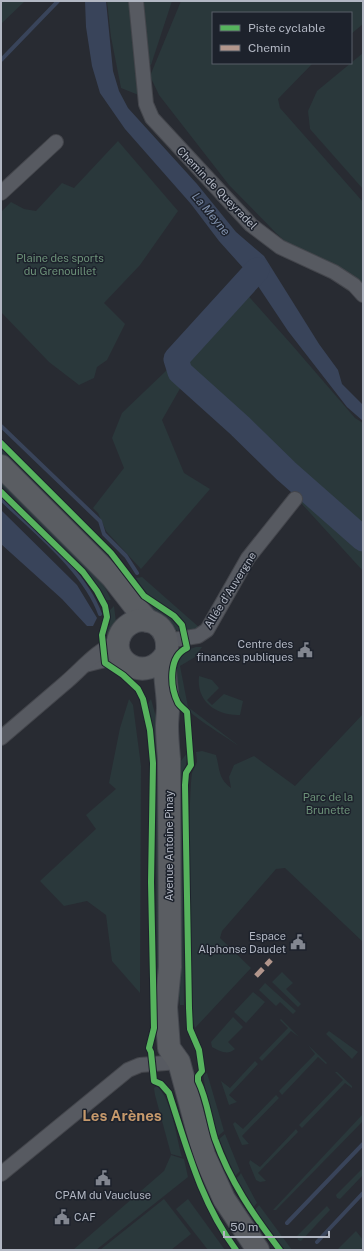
<svg xmlns="http://www.w3.org/2000/svg" width="364" height="1251" viewBox="0 0 364 1251" font-family="'Public Sans',sans-serif">
<style>
.green{fill:#2a383b}
.water{fill:#39445a}
.lines{fill:none;stroke-linecap:round;stroke-linejoin:round}
.stream{stroke:#39445a;stroke-width:4}
.river{stroke:#39445a;stroke-width:25}
.street-casing{stroke:#44464c;stroke-width:16}
.primary-casing{stroke:#45484f;stroke-width:24}
.street{stroke:#575a61;stroke-width:14}
.primary{stroke:#5a5d62;stroke-width:22}
.quiet{stroke:#b2968c;stroke-width:5;stroke-dasharray:10 5;stroke-linecap:butt}
.cycleway-casing{stroke:#1d222c;stroke-width:8}
.cycleway{stroke:#56b35d;stroke-width:6}
.labels{text-anchor:middle;dominant-baseline:central;stroke-width:3;stroke-linejoin:round;paint-order:stroke}
.street-label{font-size:11px;fill:#b2b7c3;stroke:#1d222c}
.park-label{font-size:11px;fill:#6c9178;stroke:#1d222c}
.poi-label{font-size:11px;fill:#b2b7c3;stroke:#1d222c;text-anchor:end}
.water-label{font-size:12px;font-style:italic;fill:#7d8da8;stroke:#1d222c}
.district-label{font-size:15px;font-weight:bold;fill:#c6996b;stroke:#1d222c}
</style>
<rect width="100%" height="100%" fill="#282b32"/>
<g class="green">
<path d="M1,1h24l-24,23z"/>
<path d="M107,1h26l8,95 -20,-8 -10,-51z"/>
<path d="M144,1h28l-21,64 -4,-1z"/>
<path d="M181,1h182v23l-12,10v-21h-138v50h100l-35,36 2,9 83,94v84l-25,-20 -49,-21 -13,-12 -47,-48 -70,-90 -9,-19z"/>
<path d="M363,53v136l-53,-60 -2,-18 9,-20z"/>
<path d="M118,141l60,70 -38,54 -36,38 21,21 -18,36 -10,7 -3,11 -15,7 -30,-23 -48,-50v-100l10,-10 13,7 12,2 26,-28 12,5z"/>
<path d="M243,290l49,55 63,73 8,5v148l-62,-68 2,-23 -86,-86 -34,-22 -4,-13z"/>
<path d="M168,369l14,16 -20,35 22,53 26,16 -69,80 -35,-38 -8,-18 -5,-5 31,-40 -12,-30 10,-25z"/>
<path d="M1,447l104,103 26,33 -1,4 -129,-132z"/>
<path d="M1,477l101,104 9,19h-6l-16,-26 -88,-89z"/>
<path d="M142,577l59,52 -15,4c2,-20 -26,-27 -37,-37 -6,-4 -9,-12 -13,-18z"/>
<path d="M146,603l21,11 13,14 -1,4 -25,-18z"/>
<path d="M114,606l2,16 -8,17 -2,-7 4,-8 -1,-13z"/>
<path d="M196,647h6l-7,10 -15,9 8,41 51,39c-13,-9 -53,-33 -59,-45 -5,-10 -4,-21 -4,-31 0,-14 7,-19 20,-23z"/>
<path d="M199,676l13,4 7,8 -12,12 5,5 12,-11 19,7 -3,14c-24,1 -44,-14 -41,-39z"/>
<path d="M129,699l4,6 8,61 -1,227 -28,-32 -6,-46 -19,-14 -23,5 -24,-25 56,-52 -10,-14 30,-26 -7,-6 11,-55z"/>
<path d="M151,699l8,29 3,205 -5,70 -2,-261 -7,-38z"/>
<path d="M363,714v228l-78,-74 -9,1 -54,62 -2,7 31,30 -56,60 -4,-14 -2,-190 2,-42 1,-9 5,-11 -1,-10 6,-1 14,4c4,15 2,23 15,33l-2,-11 5,-12 20,-9 41,30z"/>
<path d="M187,753c2,4 -4,22 -5,29l2,223h-4l-2,-20v-220z"/>
<path d="M282,972l11,11 -7,6 15,15 -3,3 -26,-25z"/>
<path d="M265,983l31,28 -3,3 -13,-12 -4,4 -17,-16z"/>
<path d="M253,992l12,10 -19,21 -12,-11z"/>
<path d="M233,1017l10,10 -15,15 7,7c-8,7 -15,2 -23,-2l-1,-5z"/>
<path d="M281,1019l18,18 -8,-6 -29,30 -3,-3 29,-30 -8,-8z"/>
<path d="M329,1031l29,21 -6,7 -26,-25z"/>
<path d="M308,1045l19,18 -1,1 -8,-7 -36,38 -3,-4 36,-37z"/>
<path d="M255,1061l3,3 -29,31 8,7 -8,3 -8,-24 9,7z"/>
<path d="M335,1072h2l15,14v2l-7,-5 -43,45 -3,-3 44,-45z"/>
<path d="M207,1073l17,58 -6,5 -11,-36 -4,-26z"/>
<path d="M157,1086c15,14 19,50 25,71l-11,-3 -16,-59 -1,-7z"/>
<path d="M276,1095l3,3 -37,38 7,8 -7,1 -9,-21 2,-2 8,7z"/>
<path d="M363,1114v7l-87,89h-3z"/>
<path d="M296,1129l2,3 -40,41 8,8 -6,1 -4,-2 -7,-17 1,-3 10,7z"/>
<path d="M225,1134l15,37 -5,5 -16,-37z"/>
<path d="M171,1155l13,4 4,18 -92,73h-23l91,-79z"/>
<path d="M363,1168v7l-23,24 -3,-1 -1,-3z"/>
<path d="M241,1173l16,30 -5,6 -16,-30z"/>
<path d="M164,1199l27,35 -20,16h-71z"/>
<path d="M188,1199l37,51h-17l-32,-41z"/>
<path d="M259,1205l33,45h-9l-29,-39z"/>
<path d="M327,1206l3,4 -29,31 -3,-1 -1,-4z"/>
<path d="M356,1231l7,9v7l-4,3h-22z"/>
</g>
<g class="water">
<path d="M85,1h21l7,70 6,20 9,17 69,76 39,48 28,24 55,88 19,26 4,14 21,21v16l-16,-14 -59,-76 -34,-51 -35,-39 -28,-37 -66,-75 -25,-36 -8,-27 -6,-39z"/>
<path d="M1,510l76,75 20,33 -4,8h-6l-25,-27 -61,-55z"/>
</g>
<g class="lines">
<g class="stream">
<path d="M1,60l57,-59"/>
<path d="M1,426l99,95 4,13 22,22 11,17"/>
<path d="M1,499c34,33 83,71 99,115"/>
<path d="M287,1223l76,-79"/>
<path d="M317,1242l46,-49"/>
</g>
<path class="river" d="M257,270l-81,89 4,13 60,54 46,45 77,68"/>
<g class="street-casing">
<g id="street">
<path d="M136,1l10,103 6,14 99,107 29,22 54,25 20,13 9,10"/>
<path d="M1,193l55,-51"/>
<path d="M167,641l31,-5 9,-6 41,-72 47,-59"/>
<path d="M85,665l20,-5 22,4"/>
<path d="M1,738c21,-18 42,-36 63,-54 20,-17 30,-32 55,-43"/>
<path d="M1,1174l127,-104 12,-5 39,-3"/>
</g>
</g>
<g class="primary-casing">
<g id="primary">
<path d="M1,466l111,111 21,27 15,17"/>
<path d="M166,654c-19,31 -60,7 -45,-21 4,-7 12,-12 20,-13 10,0 20,5 24,15 5,11 0,22 0,33 0,13 3,27 3,40 0,6 -1,12 -1,18 0,11 1,22 2,33l1,208 -4,40 3,41 10,14 25,93 20,44 34,51"/>
</g>
</g>
<use href="#street" class="street"/>
<use href="#primary" class="primary"/>
<path class="quiet" d="M256,976l15,-16"/>
<g class="cycleway-casing">
<g id="cycleway">
<path d="M1,443l110,110 33,43 30,20 8,9 5,23c-19,8 -17,39 -9,55 2,3 6,6 9,9l4,53 -5,8 -1,12 4,223 1,21 9,21 3,21 -4,5v5c9,18 11,39 17,58 15,42 38,76 65,111"/>
<path d="M1,492l82,80 14,19 8,15 2,11 -5,18 3,28 18,12 15,14 5,10 7,31 3,33 -2,119 3,146 -5,20 2,4 3,29 7,3 8,9c18,55 32,110 67,157"/>
</g>
</g>
<use href="#cycleway" class="cycleway"/>
</g>
<defs>
<g id="civic-bare" transform="scale(1.2)"><path d="M-.6-6.5H3V-4.5H.6V-3L4-1V1h2V6H-6V1h2V-1L-.6-3ZM-1.2 2.5V6h2.4V2.5Z" fill="#828690" stroke="#1d222c" stroke-width="2.5" paint-order="stroke"/></g>
</defs>
<g fill-rule="evenodd">
<use href="#civic-bare" x="305" y="650"/>
<use href="#civic-bare" x="298" y="942"/>
<use href="#civic-bare" x="103" y="1178"/>
<use href="#civic-bare" x="62" y="1217"/>
</g>
<g class="labels">
<g class="street-label">
<text transform="translate(217 188) rotate(46)">Chemin de Queyradel</text>
<text transform="translate(230 590) rotate(-58)">Allée d'Auvergne</text>
<text transform="translate(169 846) rotate(-90)">Avenue Antoine Pinay</text>
</g>
<g class="park-label">
<text x="60" y="258">Plaine des sports<tspan x="60" dy="13">du Grenouillet</tspan></text>
<text x="328" y="797">Parc de la<tspan x="328" dy="13">Brunette</tspan></text>
</g>
<g class="poi-label">
<text x="293" y="644">Centre des<tspan x="293" dy="13">finances publiques</tspan></text>
<text x="286" y="936">Espace<tspan x="286" dy="13">Alphonse Daudet</tspan></text>
<text x="103" y="1195" text-anchor="middle">CPAM du Vaucluse</text>
<text x="74" y="1217" text-anchor="start">CAF</text>
</g>
<g class="water-label">
<text transform="translate(211 214) rotate(50)">La Meyne</text>
</g>
<g class="district-label">
<text x="122" y="1115">Les Arènes</text>
</g>
</g>
<rect width="364" height="1251" fill="none" stroke="#b2b7c3" stroke-width="4"/>
<rect x="212" y="12" width="140" height="52" fill="#1d222c" stroke="#595e68"/>
<rect x="220" y="25" width="20" height="6" fill="#56b35d" stroke="#595e68"/>
<text x="248" y="32" font-size="12" fill="#b2b7c3">Piste cyclable</text>
<rect x="220" y="45" width="20" height="6" fill="#b2968c" stroke="#595e68"/>
<text x="248" y="52" font-size="12" fill="#b2b7c3">Chemin</text>
<path d="M224 1231v6h105v-6" fill="none" stroke="#b2b7c3" stroke-width="2"/>
<text x="230" y="1231" font-size="12" fill="#b2b7c3" stroke="#1d222c" stroke-width="3" paint-order="stroke">50 m</text>
</svg>
